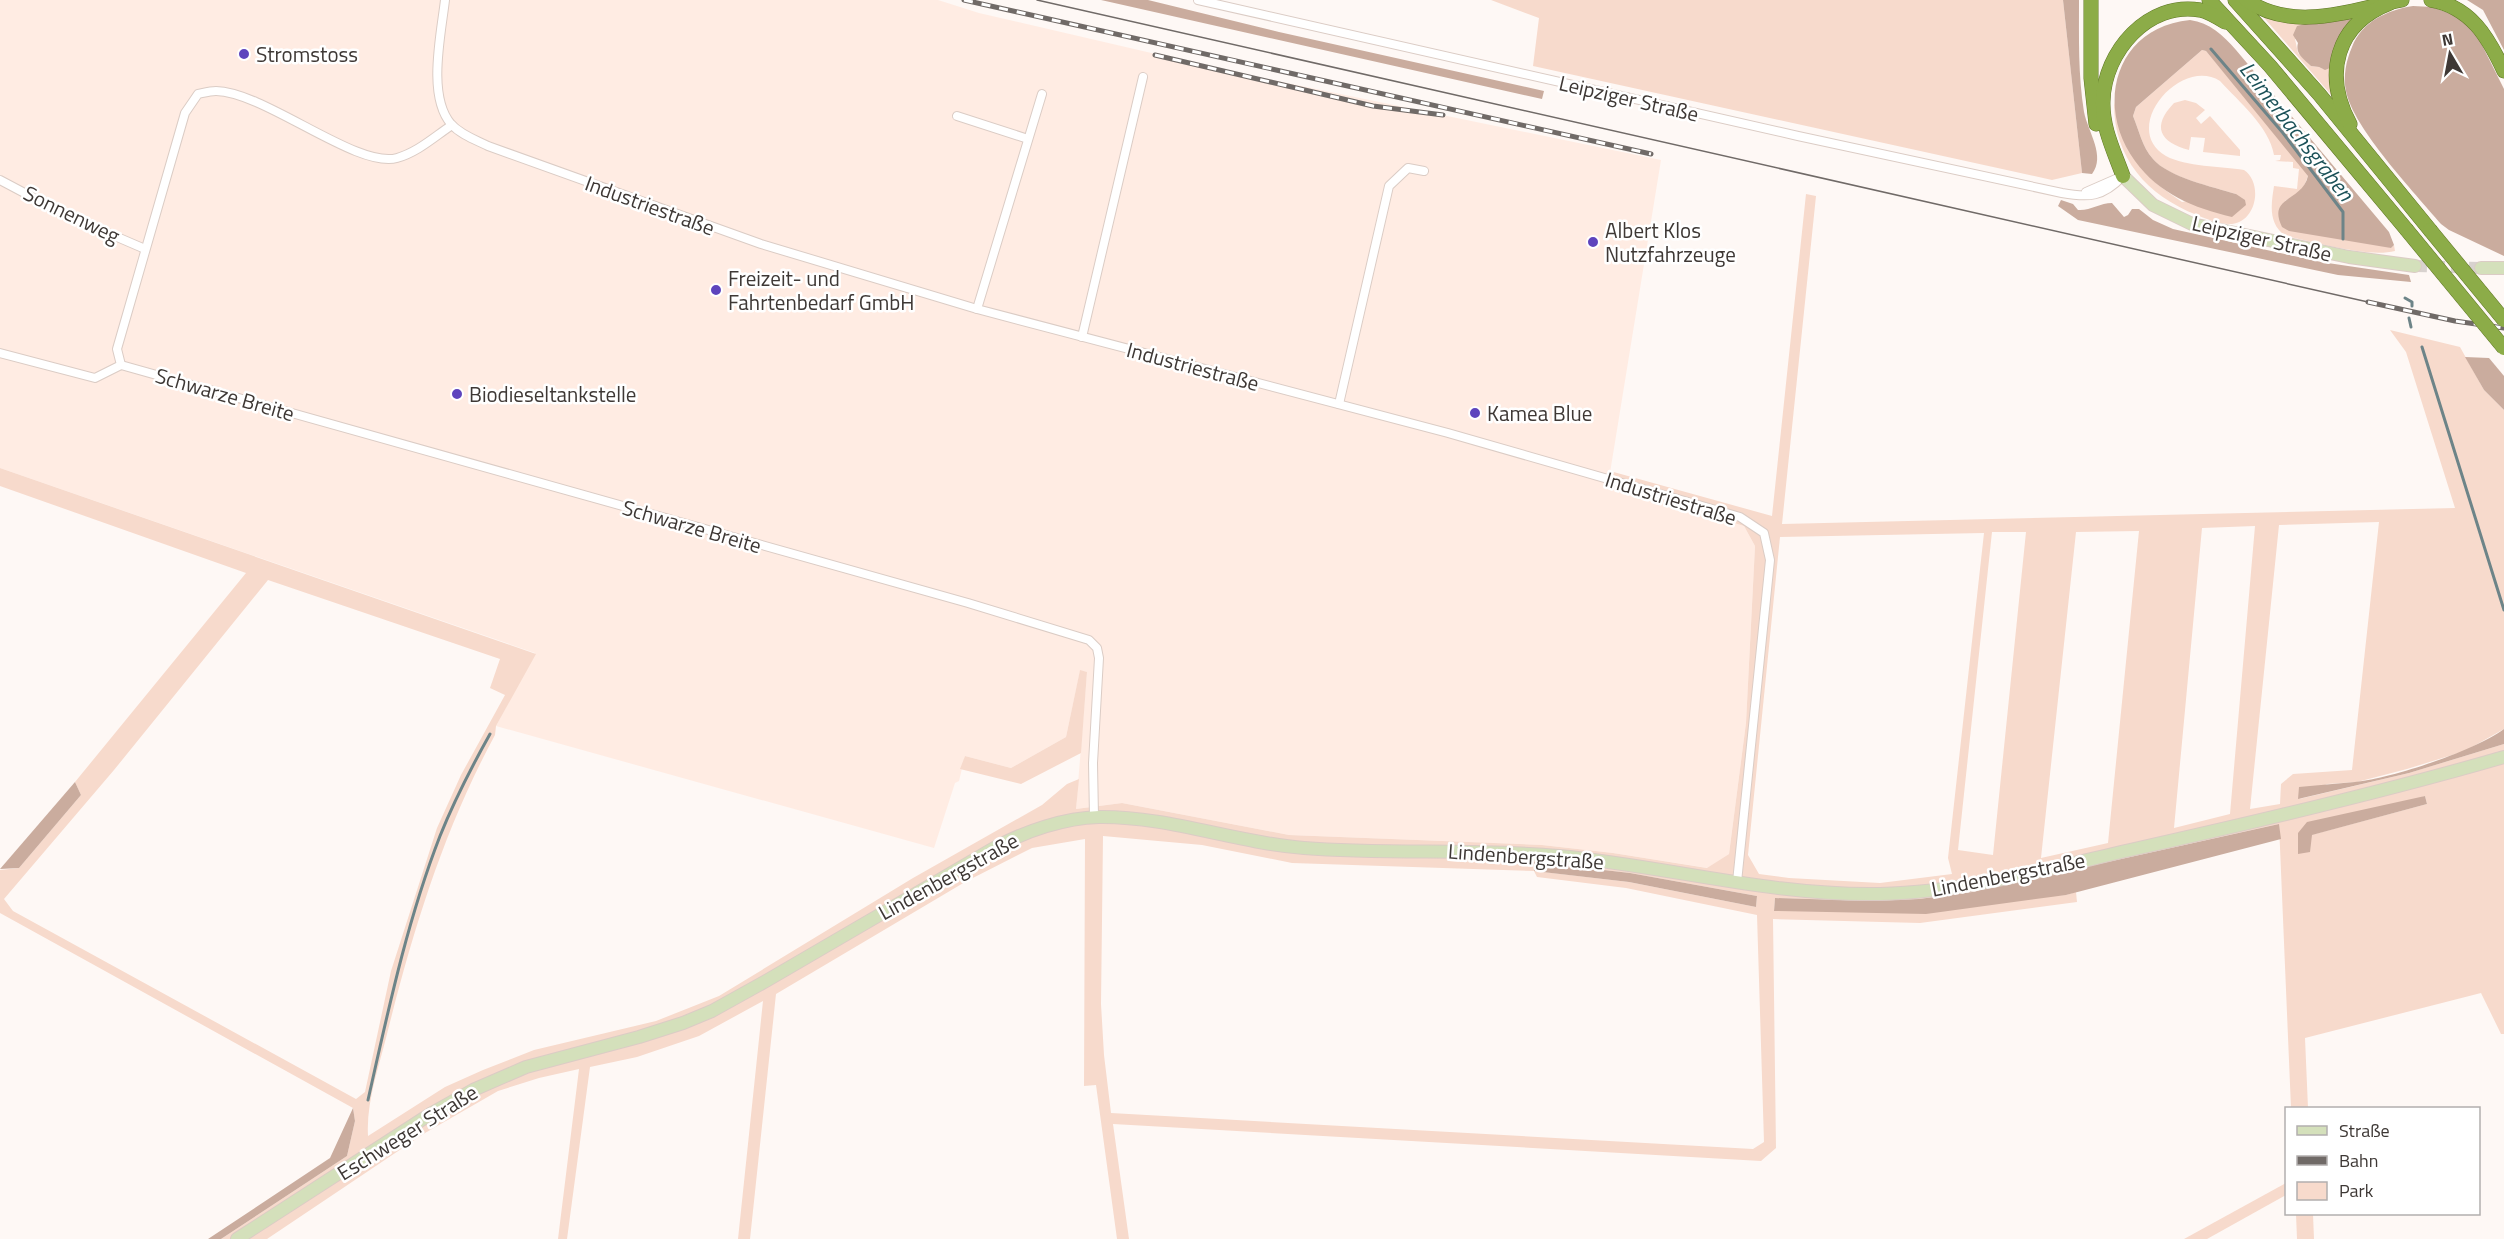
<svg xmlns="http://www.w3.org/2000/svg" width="2504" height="1239" viewBox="0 0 2504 1239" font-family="'Titillium Web',sans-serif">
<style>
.built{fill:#ffece3}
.green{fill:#f7dacc;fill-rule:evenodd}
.forest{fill:#caac9e}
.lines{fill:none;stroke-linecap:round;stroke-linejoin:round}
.stream{stroke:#6d8488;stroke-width:3}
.secondary-tunnel{stroke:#d8d2cf;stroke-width:12;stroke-dasharray:12 6;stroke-linecap:butt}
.minor-casing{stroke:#dbccc5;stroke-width:10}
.secondary-casing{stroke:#dbccc5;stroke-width:14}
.trunk-casing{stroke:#5e7624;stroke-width:15}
.minor{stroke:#fff;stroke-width:8}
.secondary{stroke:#d4e0bb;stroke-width:12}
.trunk{stroke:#8cac48;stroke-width:14}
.tram{stroke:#706a67;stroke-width:1.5}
.rail-casing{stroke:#706a67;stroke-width:5}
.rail{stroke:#fff;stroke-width:3;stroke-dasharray:9;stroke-linecap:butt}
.trunk-bridge-casing{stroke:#5e7624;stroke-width:15;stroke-linecap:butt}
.trunk-bridge{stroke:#8cac48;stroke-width:14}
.poi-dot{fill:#5d44bd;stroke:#fff;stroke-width:2}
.labels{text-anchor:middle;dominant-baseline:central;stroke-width:5;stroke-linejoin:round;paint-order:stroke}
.poi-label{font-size:21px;fill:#3e3835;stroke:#fff;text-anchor:start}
.street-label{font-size:21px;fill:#3e3835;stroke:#fff}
.water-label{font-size:22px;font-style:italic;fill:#1b5158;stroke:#fff}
</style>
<rect width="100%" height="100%" fill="#fef8f5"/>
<path class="built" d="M0,0h938l41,13 254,59 428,88 -53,325 136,41 11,20 -9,177 -17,131 -21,14 -95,-15 -71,-8 -253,-10 -167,-32 -46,6 11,-137 -7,-1 -14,66 -55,31 -46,-12 -6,25 -4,2 -21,65 -438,-122 39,-73 -535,-185z"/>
<g class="green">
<path d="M1491,0h572l19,173 -30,7 -519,-114 6,-48z"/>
<path d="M2366,9l-15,18 -17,71 -75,-86 19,4zM2342,36l-4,2 -3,18 -12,13 -4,-2 -8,-1 -13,-13 -3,-14z"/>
<path d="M2202,50l4,1 100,119 2,6 -6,15 -17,10 106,47 3,-3 1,6c-27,7 -80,-9 -109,-15 -18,-12 -15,-31 -12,-50l23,3 2,-20 -6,-1v-6l-18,-1 5,-1 1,-5h-7c-5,-29 -35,-53 -54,-74 -40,-25 -101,48 -54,75 20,11 55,10 78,14 19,13 13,51 -12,54 -10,1 -26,-5 -35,-9 -51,-20 -84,-58 -83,-114 4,20 21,60 35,75 9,10 22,18 33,26l54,-8c-23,-7 -69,-17 -83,-35 -11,-12 -14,-29 -20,-43l3,-9z"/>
<path d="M2185,100l11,3 9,7 -9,8 5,6 9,-8 30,34v6l-37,-4 2,-14 -14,-1 -2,13c-29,-8 -38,-23 -15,-47z"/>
<path d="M1806,194l10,2 -34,328 673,-16 -49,-156 -16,-22 70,17 24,43 20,20v319l-39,22 -58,18 -50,13 -30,2 -28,15 110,-26 95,-29v290h-3l-20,-41 -176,45 3,70h-17l-12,-284 -307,68 -53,7 -48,2 -96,-3 -1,13 292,-16 10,-3 1,10 -157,21 -147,-4 3,229 -15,13 -648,-37 16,115h-12l-21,-154 -12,1 1,-247 -53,9 -67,34 -189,112 -26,245h-12l25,-238 -64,35 -62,21 -47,10 -23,172h-9l21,-170 -40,9 -41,13 -73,42 -158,106h-46l126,-83 8,-35 -2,-13 -353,-195v-43l19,-2 62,-73 -6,-13 171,-209 -246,-87v-18l536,186 -40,72 -1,9c-51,94 -82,195 -108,299 -8,33 -21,68 -19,102l77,-49 38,-17 51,-20 122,-29 63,-25 194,-118 129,-73 25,-21 12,-5 -3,30 46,-6 167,32 253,10 71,8 94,15 22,-14 17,-131 9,-177 -11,-20 -136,-41 2,-14 162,45zM2379,522l-27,248 -59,4 -12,10 -1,20 -30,5 29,-284zM2255,526l-25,288 -56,14 28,-300zM2139,531l-31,312 -67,15 35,-326zM1992,532h34l-33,323 -35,-5zM1984,533l-36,325 4,16 -72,9 -91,-5 -30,-4 -11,-19 32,-318zM268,580l232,79 -10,29 15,7 -44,80 -24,53 -46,143 -26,121 -9,7 -343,-188 -9,-12 110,-129zM2425,796l2,8 -116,31zM1103,836l99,9 90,18 242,8 3,6 89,11 131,27 7,227 -11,7 -642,-36 -7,-58 -3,-51zM1534,862l96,11 127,23 -1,11 -127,-25 -94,-11z"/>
<path d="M1080,670l7,2 -6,81 -60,31 -61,-15 5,-13 46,12 55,-31z"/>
<path d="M2286,1183v12l-79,44h-23z"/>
<path d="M2296,1214h17l1,25h-17z"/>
</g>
<g class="forest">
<path d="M1101,0h47l131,32 265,59 -2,8z"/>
<path d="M2063,0h16c0,37 -1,76 5,112 4,20 22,44 8,62l-10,-1z"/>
<path d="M2467,0h37v50l-21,-40z"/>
<path d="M2413,6l19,1 19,7 14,9 12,12 27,54v167l-55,-26 -8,-6c-26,-31 -88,-96 -95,-133 -3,-15 0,-30 6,-44 10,-26 36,-37 61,-41z"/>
<path d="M2351,17l1,3 -10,16 -4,2c3,8 -2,17 -8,23v7l-5,2 -6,-3 -8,-1c-7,-7 -16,-12 -13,-23l-5,-8 4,-9 12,-3z"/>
<path d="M2190,20c20,3 33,15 46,30l153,182 5,13 -3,3 -102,-17 -7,-4c-15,-31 20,-25 26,-51l-102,-125 -4,-1 -66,57 -3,9c6,14 9,31 20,43 15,18 60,28 83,35l9,6 1,5 -14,12c-38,-9 -73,-23 -97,-56 -41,-56 -19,-134 55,-141z"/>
<path d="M2061,200l12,4 5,6c12,1 22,-7 34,-7l12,14 4,-2 4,-6h7l14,11 20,9 148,33 88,13 2,7 -73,-7 -260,-55 -20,-14z"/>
<path d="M2465,357l24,1 15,18v34l-20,-20z"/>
<path d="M2504,729v15l-95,29 -111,26 1,-12c18,-2 37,-3 56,-5 38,-4 119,-31 149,-53z"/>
<path d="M75,782l6,13 -62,73 -19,1z"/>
<path d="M2425,796l2,8 -115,31 -2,17 -12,2v-21l9,-11z"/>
<path d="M2279,824l2,15 -215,56 -140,19 -152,-3 1,-13 96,3 48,-2 53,-7z"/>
<path d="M1534,862l96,11 127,23 -1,11 -127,-25 -95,-11z"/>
<path d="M353,1108l2,13 -8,35 -126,83h-13l122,-81z"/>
</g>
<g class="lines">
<g class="stream">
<path d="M2211,49l72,84 60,79v27"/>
<path d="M2405,298l7,4v4"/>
<path d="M2409,318l2,9"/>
<path d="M2422,347l82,263"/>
<path d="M368,1100c20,-89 39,-179 72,-264 14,-35 31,-68 50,-102"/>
</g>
<path class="secondary-tunnel" d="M2415,266l66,2"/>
<g class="minor-casing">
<g id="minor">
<path d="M445,0c-4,35 -18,96 6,124 10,11 25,16 37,22l273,98 216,65 471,124 292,84 24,16 6,27 -33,322"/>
<path d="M1198,0l600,136 264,57c27,5 41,4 61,-17"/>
<path d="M957,116l71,23"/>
<path d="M0,180l66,35 79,34"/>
<path d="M2086,192l32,-14"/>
<path d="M977,309l65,-215"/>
<path d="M1082,337l61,-260"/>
<path d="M0,353l95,25 26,-13 -4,-16 68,-236 13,-19c5,-1 12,-3 18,-3 49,1 141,78 181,67 21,-6 37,-21 55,-33"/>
<path d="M121,365l847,238 121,37 8,8 2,10 -6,105 1,54"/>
<path d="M1339,404l50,-218 19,-18 16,3"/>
</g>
</g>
<g class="secondary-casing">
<g id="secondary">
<path d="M2123,176l30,29 39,19 157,33 66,9"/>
<path d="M2481,268h23"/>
<path d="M237,1239l195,-126 41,-23 53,-23 113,-30 44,-14 29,-12 54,-30 230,-134c30,-16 68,-29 103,-30 69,-1 137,26 205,31 85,7 170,0 255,8 107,10 212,40 321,38 85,-2 168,-25 250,-44 126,-28 250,-57 374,-93"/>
</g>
</g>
<g class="trunk-casing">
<g id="trunk">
<path d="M2091,0v78l5,46"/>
<path d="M2209,0l61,66 136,163"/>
<path d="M2235,0l84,94 111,136"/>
<path d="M2246,0c49,33 104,10 156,0"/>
<path d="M2431,0c40,7 57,37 73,71"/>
<path d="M2350,124c-27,-50 -14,-100 40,-121"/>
<path d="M2123,176c-9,-25 -21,-48 -20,-75 1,-49 45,-100 97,-91 9,2 17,7 25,12"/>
</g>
</g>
<use href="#minor" class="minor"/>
<use href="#secondary" class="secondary"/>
<use href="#trunk" class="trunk"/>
<path class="tram" d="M1037,0l1331,302"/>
<g class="rail-casing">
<g id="rail">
<path d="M964,0l687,154"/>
<path d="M1155,55l218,51 70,9"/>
<path d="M2368,302l87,19 49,7"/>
</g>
</g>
<use href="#rail" class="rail"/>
<g class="trunk-bridge-casing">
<g id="trunk-bridge">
<path d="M2406,229l98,119"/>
<path d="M2430,230l74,90"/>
</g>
</g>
<use href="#trunk-bridge" class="trunk-bridge"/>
</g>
<g class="poi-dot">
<circle cx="244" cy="54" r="6"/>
<circle cx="1593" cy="242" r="6"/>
<circle cx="716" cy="290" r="6"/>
<circle cx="457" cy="394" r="6"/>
<circle cx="1475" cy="413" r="6"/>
</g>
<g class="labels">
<g class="poi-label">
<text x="256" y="54">Stromstoss</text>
<text x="1605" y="230">Albert Klos<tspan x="1605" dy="24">Nutzfahrzeuge</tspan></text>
<text x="728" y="278">Freizeit- und<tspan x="728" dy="24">Fahrtenbedarf GmbH</tspan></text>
<text x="469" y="394">Biodieseltankstelle</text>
<text x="1487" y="413">Kamea Blue</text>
</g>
<g class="street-label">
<text transform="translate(1629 98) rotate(13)">Leipziger Straße</text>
<text transform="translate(650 205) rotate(20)">Industriestraße</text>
<text transform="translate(72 214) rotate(26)">Sonnenweg</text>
<text transform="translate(2262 238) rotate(13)">Leipziger Straße</text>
<text transform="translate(1193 366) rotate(15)">Industriestraße</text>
<text transform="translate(225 394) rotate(16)">Schwarze Breite</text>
<text transform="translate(1671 498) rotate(17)">Industriestraße</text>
<text transform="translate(692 526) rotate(16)">Schwarze Breite</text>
<text transform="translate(1526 856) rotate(4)">Lindenbergstraße</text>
<text transform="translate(2008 874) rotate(-11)">Lindenbergstraße</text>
<text transform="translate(948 876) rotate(-29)">Lindenbergstraße</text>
<text transform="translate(407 1132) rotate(-32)">Eschweger Straße</text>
</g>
<g class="water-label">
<text transform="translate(2297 131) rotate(52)">Leimerbachsgraben</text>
</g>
</g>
<rect x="2285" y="1107" width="195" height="108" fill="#ffffff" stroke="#b2afae" stroke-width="1.5"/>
<rect x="2297" y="1126" width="30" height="9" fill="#d4e0bb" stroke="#b2afae" stroke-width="1.5"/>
<text x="2339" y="1137" font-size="18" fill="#3e3835">Straße</text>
<rect x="2297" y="1156" width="30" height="9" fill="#706a67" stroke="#b2afae" stroke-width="1.5"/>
<text x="2339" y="1167" font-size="18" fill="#3e3835">Bahn</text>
<rect x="2297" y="1182" width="30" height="18" fill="#f7dacc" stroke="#b2afae" stroke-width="1.5"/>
<text x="2339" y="1197" font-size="18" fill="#3e3835">Park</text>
<g transform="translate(2450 54) rotate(350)" stroke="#ffffff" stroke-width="4.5" paint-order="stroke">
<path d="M0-4.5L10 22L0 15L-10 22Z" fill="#3e3835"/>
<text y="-9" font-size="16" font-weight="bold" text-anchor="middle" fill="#3e3835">N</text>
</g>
</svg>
